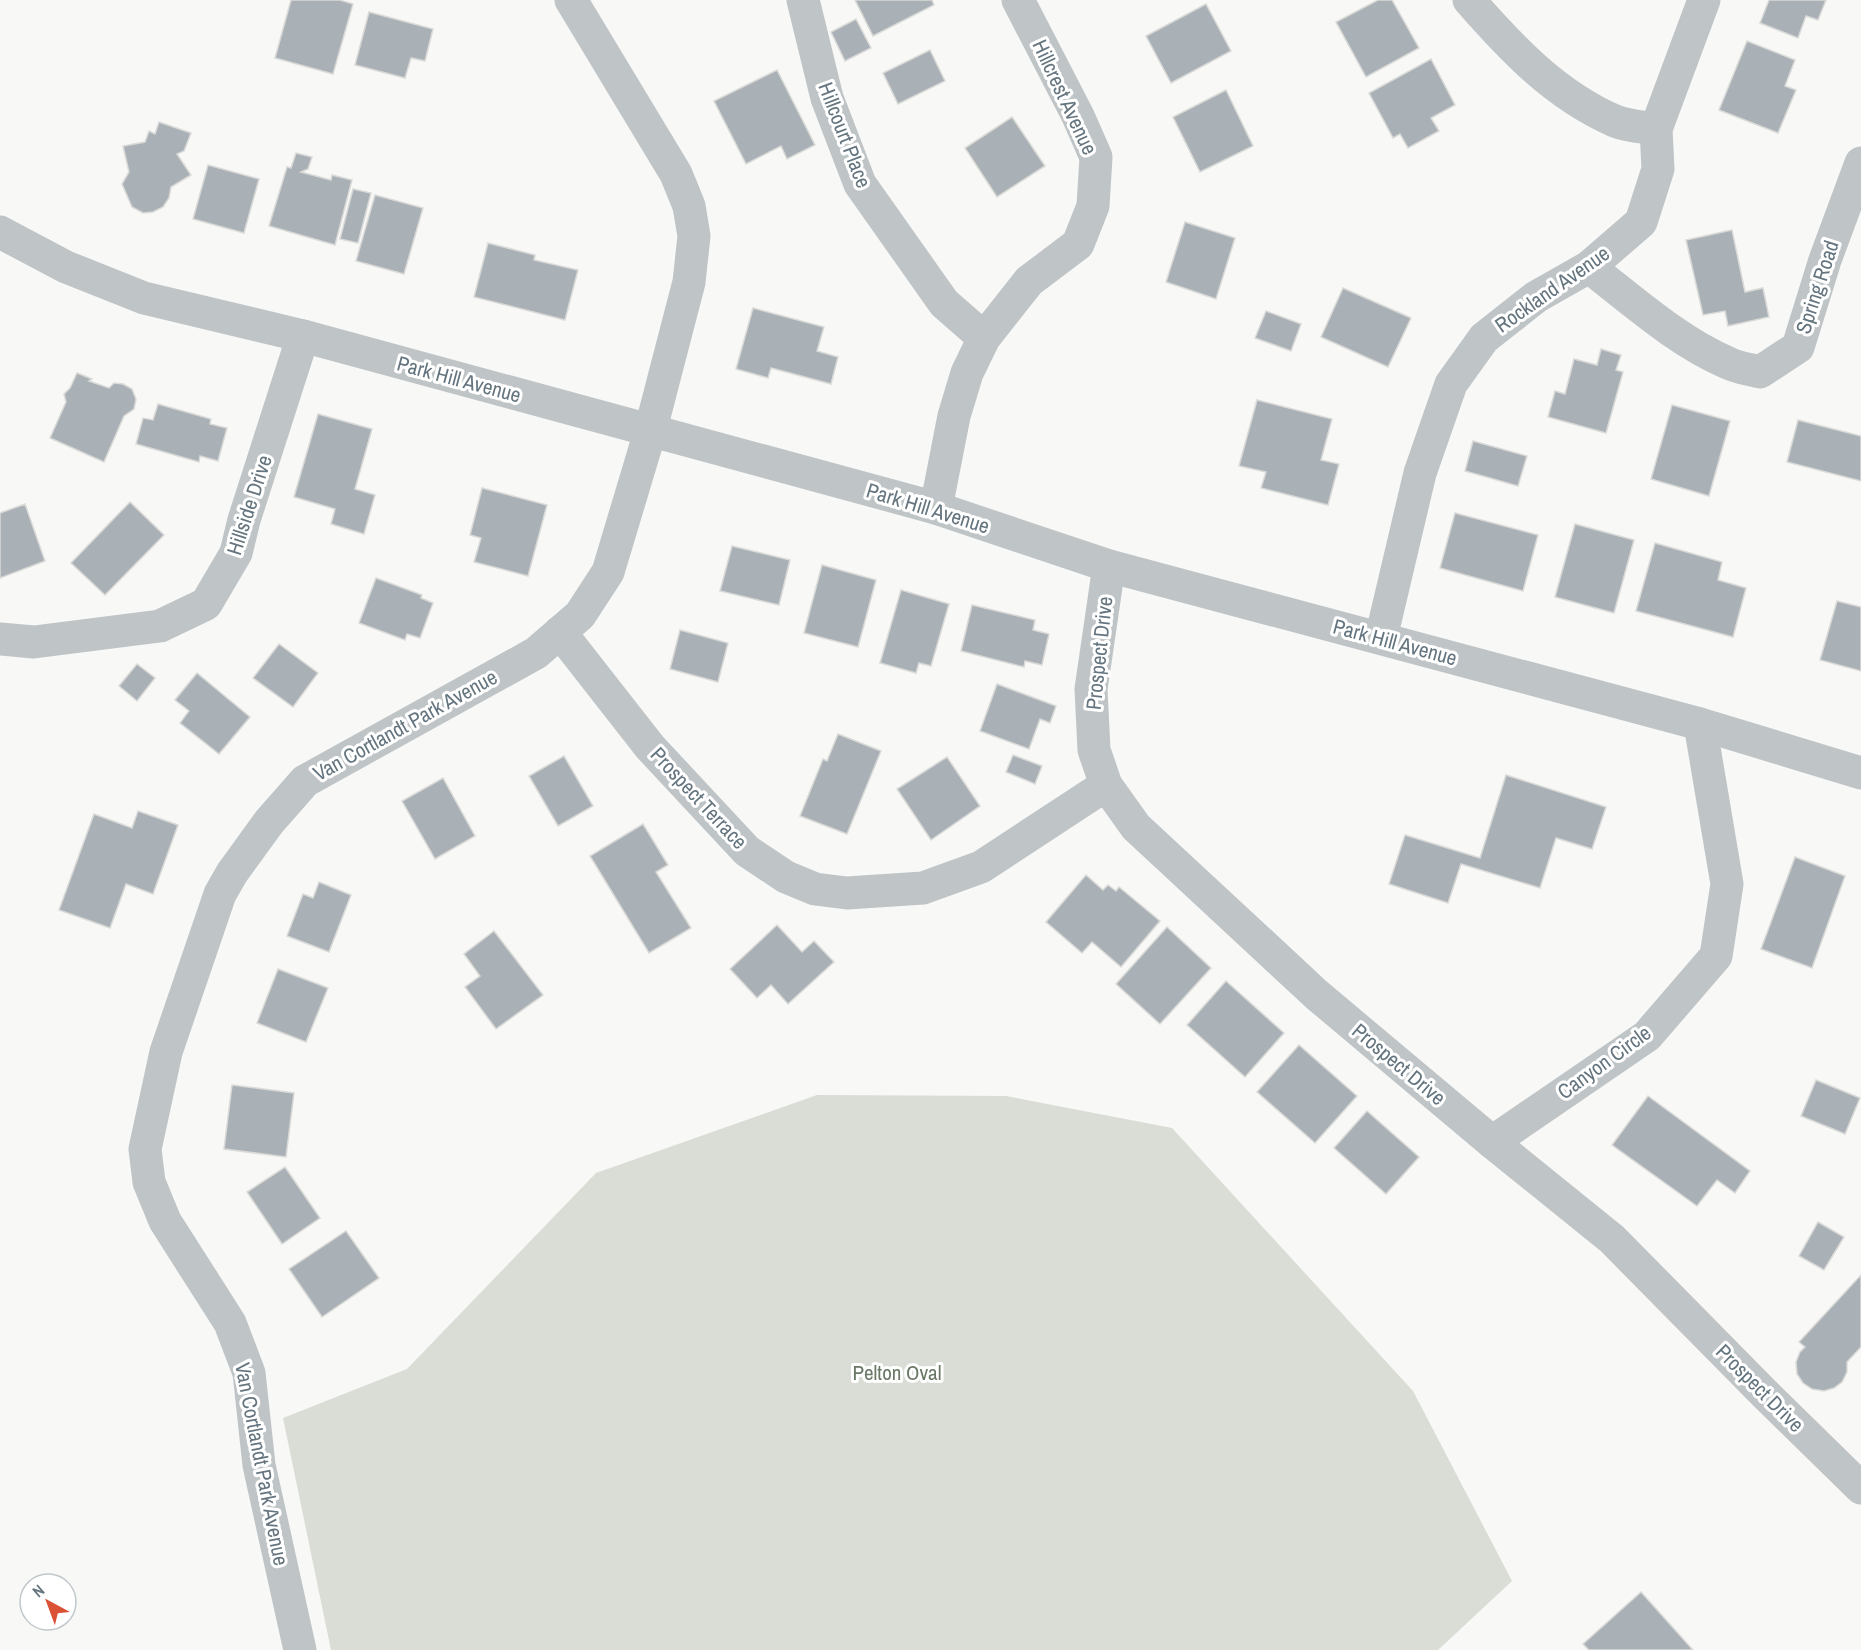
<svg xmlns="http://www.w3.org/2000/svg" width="1861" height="1650" viewBox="0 0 1861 1650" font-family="'Archivo Narrow',sans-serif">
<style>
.green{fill:#d9ddd5}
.building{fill:#a9b1b6;stroke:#dadad8;stroke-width:1.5}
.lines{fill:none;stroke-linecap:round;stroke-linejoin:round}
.minor{stroke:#bfc4c7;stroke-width:33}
.labels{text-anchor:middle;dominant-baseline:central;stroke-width:6;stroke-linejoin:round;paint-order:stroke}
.street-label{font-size:21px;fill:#65757f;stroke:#fff}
.park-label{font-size:21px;fill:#687864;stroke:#fff}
</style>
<rect width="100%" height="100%" fill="#f8f8f6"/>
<path class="green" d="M817,1095l189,1 166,32 241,263 99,190 -74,69h-1107l-48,-232 124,-49 189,-196z"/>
<g class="building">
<path d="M291,0h49l13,4 -20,70 -58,-16z"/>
<path d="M855,0h77l2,5 -61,31z"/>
<path d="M1378,0h14l27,48 -53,29 -30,-55z"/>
<path d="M1769,0h57l-8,20 -12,-4 -8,22 -38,-15z"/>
<path d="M1206,4l25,47 -60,32 -25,-47z"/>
<path d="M369,12l64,17 -8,32 -14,-3 -6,20 -50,-13z"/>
<path d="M856,19l15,29 -26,13 -14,-29z"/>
<path d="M1747,41l48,19 -10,26 11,4 -18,43 -59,-23z"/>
<path d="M930,50l15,31 -47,23 -15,-31z"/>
<path d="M1431,59l24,46 -24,13 8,13 -31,17 -8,-14 -7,4 -24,-45z"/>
<path d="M777,70l38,75 -28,14 -6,-13 -35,18 -32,-63z"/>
<path d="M1226,90l27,56 -53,26 -27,-55z"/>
<path d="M1012,117l33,49 -48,31 -32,-49z"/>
<path d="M159,122l32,11 -7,18 -7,3 14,21 -20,12 -2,11 -6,9 -10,5 -10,1 -11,-6 -10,-23 7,-12 -6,-26 22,-4 4,-11 6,3z"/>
<path d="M296,153l16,4 -4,12 -7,3 30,8 1,-5 20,5 -17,65 -66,-19 18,-59 4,1z"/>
<path d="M208,165l51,14 -15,54 -51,-14z"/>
<path d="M353,189l18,4 -13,50 -18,-4z"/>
<path d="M375,195l48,13 -19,66 -48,-13z"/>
<path d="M1185,222l50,16 -19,61 -50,-17z"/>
<path d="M1732,230l13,62 18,-4 6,29 -41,9 -3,-15 -22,4 -17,-75z"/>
<path d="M488,243l47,12 -1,5 44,10 -13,50 -91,-23z"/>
<path d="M1343,288l68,30 -23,49 -67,-30z"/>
<path d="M753,308l71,19 -7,24 21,6 -7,27 -60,-16 -3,10 -32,-9z"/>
<path d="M1266,311l35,13 -10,27 -36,-13z"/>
<path d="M1601,349l20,6 -5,15 7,2 -17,61 -58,-16 7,-26 10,3 9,-35 23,6z"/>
<path d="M77,373l15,6 -3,2 20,7 5,-5 9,1 9,5 4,10 -2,10 -10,7 -20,46 -54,-24 16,-36 -2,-8 6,-6z"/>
<path d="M1257,400l75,19 -11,41 18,4 -11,41 -67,-17 5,-16 -27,-6z"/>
<path d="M158,404l53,15 -1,5 17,4 -9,33 -18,-5 -1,6 -63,-18 7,-26 10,2z"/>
<path d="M1672,405l58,16 -21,75 -58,-17z"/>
<path d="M318,414l54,15 -17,60 20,6 -11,39 -33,-10 4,-15 -41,-12z"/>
<path d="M1798,420l63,16v45l-74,-19z"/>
<path d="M1473,441l54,15 -9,30 -53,-15z"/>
<path d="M482,488l65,17 -19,71 -54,-14 7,-24 -11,-3z"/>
<path d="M130,502l34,33 -59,60 -34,-32z"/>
<path d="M25,504l20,57 -45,17v-65z"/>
<path d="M1455,513l83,22 -15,56 -83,-23z"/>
<path d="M1575,524l59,16 -20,73 -59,-16z"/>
<path d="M1655,543l67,19 -4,18 28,8 -13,49 -97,-26z"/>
<path d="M732,546l58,14 -11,45 -59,-14z"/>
<path d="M822,565l54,15 -18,67 -54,-14z"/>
<path d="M376,578l46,17 -1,3 12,5 -13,35 -13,-4 -2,6 -46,-17z"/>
<path d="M901,590l48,14 -18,62 -12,-3 -3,10 -36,-10z"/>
<path d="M1837,601l24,6v64l-41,-11z"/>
<path d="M972,605l63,15 -2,10 16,4 -7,31 -17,-4 -1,6 -63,-16z"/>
<path d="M680,630l48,13 -10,39 -48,-13z"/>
<path d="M279,644l39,29 -25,34 -40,-29z"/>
<path d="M137,664l18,14 -18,23 -18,-15z"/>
<path d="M197,673l53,44 -31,37 -39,-31 9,-12 -14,-11z"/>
<path d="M997,684l59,22 -6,17 -10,-4 -11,30 -49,-18z"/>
<path d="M838,734l43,17 -34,83 -47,-18 23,-57 4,2z"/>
<path d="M1013,755l29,11 -7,18 -29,-12z"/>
<path d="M564,756l29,50 -35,20 -29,-50z"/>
<path d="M947,757l33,49 -49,34 -34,-51z"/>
<path d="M1506,775l100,32 -14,42 -36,-11 -16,50 -79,-24 -13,39 -59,-19 16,-49 75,23z"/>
<path d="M443,778l32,58 -40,23 -33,-58z"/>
<path d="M138,811l40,14 -25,69 -27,-10 -16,44 -51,-18 35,-96 38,14z"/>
<path d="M643,824l25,41 -12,7 35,56 -42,25 -59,-97z"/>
<path d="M1795,857l50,19 -33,92 -51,-19z"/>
<path d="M1086,875l17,15 5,-5 8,6 3,-4 41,34 -39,46 -29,-25 -10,11 -36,-31z"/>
<path d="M319,882l32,13 -22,57 -42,-16 16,-42 10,4z"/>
<path d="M777,925l25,27 12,-11 20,21 -46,42 -17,-19 -14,13 -27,-29z"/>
<path d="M1167,927l44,41 -51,56 -44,-40z"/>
<path d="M494,931l49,64 -47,34 -31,-42 15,-11 -16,-22z"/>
<path d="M278,969l50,19 -22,54 -49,-19z"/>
<path d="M1226,981l58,52 -39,44 -58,-52z"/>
<path d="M1299,1045l58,51 -42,47 -58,-51z"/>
<path d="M1816,1080l44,18 -15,36 -44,-18z"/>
<path d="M232,1085l62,8 -8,64 -62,-8z"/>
<path d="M1648,1096l102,75 -15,22 -18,-13 -20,26 -85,-61z"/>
<path d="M1367,1111l52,46 -33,37 -52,-46z"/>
<path d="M285,1167l35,51 -38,26 -35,-52z"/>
<path d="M1818,1222l26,15 -20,33 -25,-14z"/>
<path d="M346,1231l33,47 -57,39 -33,-48z"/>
<path d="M1861,1275v72l-14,15v10l-5,10 -8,6 -10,3 -12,-2 -9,-6 -6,-9 -1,-12 4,-10 5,-5 -6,-5z"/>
<path d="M1641,1592l52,58h-104l-6,-6z"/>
</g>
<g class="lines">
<g class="minor">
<path d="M803,0l24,98 33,86 84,119 40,35"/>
<path d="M1469,0c42,48 86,95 146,121 12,5 28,6 41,8"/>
<path d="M0,232l66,35 78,31 159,38 633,172 173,58 591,158 161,49"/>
<path d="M1589,267c44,34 88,74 139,96 10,5 22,6 32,9l38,-25 27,-87 36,-97"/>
<path d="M936,508l18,-92 13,-43 17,-35 45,-57 49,-37 15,-38 3,-49 -18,-41 -60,-116"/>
<path d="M1109,566l-18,123 3,61 12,35 30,42 181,168 175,147 120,97 153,155 96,94"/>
<path d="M560,632l90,115 97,104 39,26 29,12 32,4 76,-5 58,-21 125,-82"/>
<path d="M1381,638l39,-165 31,-89 33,-46 52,-41 53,-30 52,-45 17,-53 -2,-40 48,-129"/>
<path d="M0,639l34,3 126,-16 46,-22 30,-51 8,-33 59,-184"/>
<path d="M1492,1142l155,-106 69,-80 11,-72 -27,-160"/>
<path d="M300,1650l-41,-185 -10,-92 -19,-50 -65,-102 -16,-39 -4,-33 21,-97 54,-158 12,-21 37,-51 36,-41 231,-128 44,-38 28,-43 42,-140 39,-150 5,-46 -5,-30 -13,-32 -105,-174"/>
</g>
</g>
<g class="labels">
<g class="street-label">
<text transform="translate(1065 97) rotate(65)">Hillcrest Avenue</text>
<text transform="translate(845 135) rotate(69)">Hillcourt Place</text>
<text transform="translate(1817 287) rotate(-72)">Spring Road</text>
<text transform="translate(1552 289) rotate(-35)">Rockland Avenue</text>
<text transform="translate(459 379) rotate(15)">Park Hill Avenue</text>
<text transform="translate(249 505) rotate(-72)">Hillside Drive</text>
<text transform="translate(928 508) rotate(17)">Park Hill Avenue</text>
<text transform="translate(1395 642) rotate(15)">Park Hill Avenue</text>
<text transform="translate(1099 653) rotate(-84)">Prospect Drive</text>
<text transform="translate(405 725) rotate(-29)">Van Cortlandt Park Avenue</text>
<text transform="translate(699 798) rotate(47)">Prospect Terrace</text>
<text transform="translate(1604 1062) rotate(-36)">Canyon Circle</text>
<text transform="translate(1399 1064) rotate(40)">Prospect Drive</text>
<text transform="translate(1760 1388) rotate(45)">Prospect Drive</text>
<text transform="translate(262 1464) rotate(79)">Van Cortlandt Park Avenue</text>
</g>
<g class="park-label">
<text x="897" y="1372">Pelton Oval</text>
</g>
</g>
<g transform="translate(48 1602) rotate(319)"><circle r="28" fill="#ffffff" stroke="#c1c8cc" stroke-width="1.5"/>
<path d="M0-4.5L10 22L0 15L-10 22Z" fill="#da5135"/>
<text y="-9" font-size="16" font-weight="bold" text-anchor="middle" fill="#65757f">N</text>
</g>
</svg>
